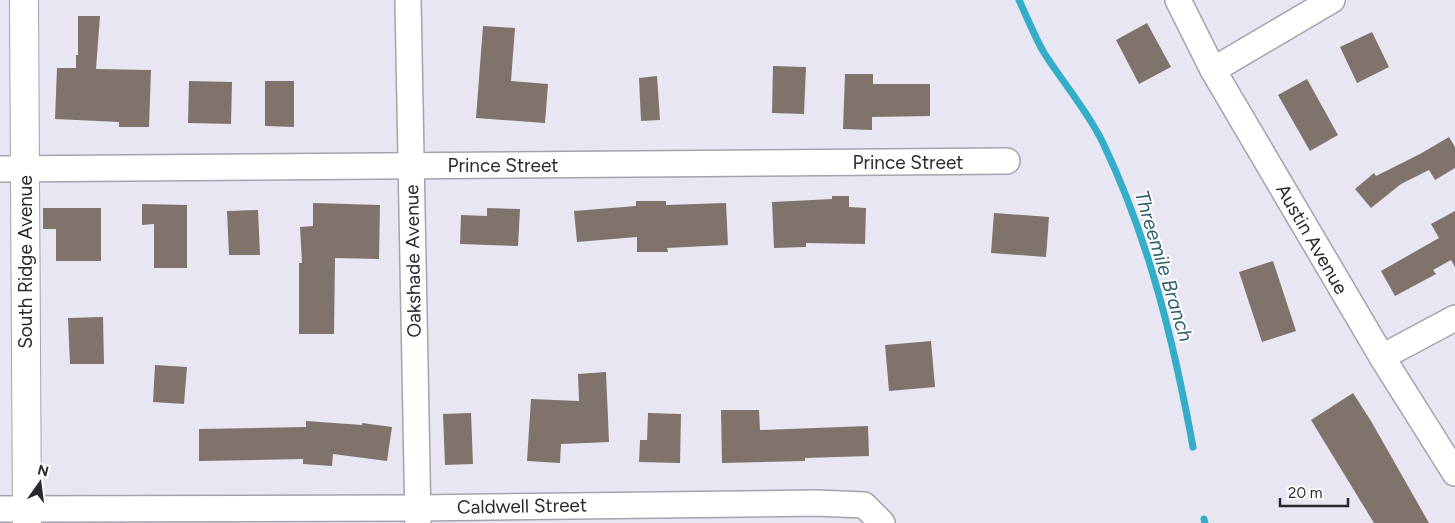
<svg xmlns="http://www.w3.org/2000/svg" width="1455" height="523" viewBox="0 0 1455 523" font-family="Figtree,sans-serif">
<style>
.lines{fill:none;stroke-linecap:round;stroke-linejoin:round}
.stream{stroke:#34aec8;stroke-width:7}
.building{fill:#7f736b}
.minor-casing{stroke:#a5a2af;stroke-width:28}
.tertiary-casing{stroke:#a5a2af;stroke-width:30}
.minor{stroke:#fff;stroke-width:25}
.tertiary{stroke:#fff;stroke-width:28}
.labels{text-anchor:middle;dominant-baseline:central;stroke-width:4;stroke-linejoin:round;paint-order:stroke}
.street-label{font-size:19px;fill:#2a292e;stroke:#fff}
.water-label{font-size:20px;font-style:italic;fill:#2f5f6b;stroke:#fff}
</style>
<rect width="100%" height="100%" fill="#e9e6f4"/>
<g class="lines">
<g class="stream">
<path d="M1019,0c8,17 15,35 24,51 19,31 45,60 60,92 46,96 71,200 90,304"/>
<path d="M1204,519l1,4"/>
</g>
</g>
<g class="building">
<path d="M78,16h22l-4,53 55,1 -2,57h-30v-5l-64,-3 2,-51h19v-13h2z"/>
<path d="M1147,23l24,44 -32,17 -23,-44z"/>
<path d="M483,26l32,2 -4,53 37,3 -3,39 -69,-5z"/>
<path d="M1372,32l17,35 -32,16 -17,-36z"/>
<path d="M773,66l33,1 -2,47 -32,-1z"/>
<path d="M845,74h28v10h57v32l-58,1v13l-29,-1z"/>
<path d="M657,76l3,44 -19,1 -2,-43z"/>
<path d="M1307,79l31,56 -28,16 -32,-56z"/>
<path d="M189,81l43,1 -1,42 -43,-1z"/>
<path d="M265,81h29v46l-29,-1z"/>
<path d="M1449,137l6,10v21l-20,12 -6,-10 -28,14 -30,24 -16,-19 19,-16 2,3 44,-22z"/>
<path d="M832,196h17v11l17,1 -1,36 -59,-1v4l-32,1 -2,-46 60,-3z"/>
<path d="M636,201h30v4l60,-2 2,42 -61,3 1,4h-31v-15l-60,5 -3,-31 62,-5z"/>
<path d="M313,203l67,2 -1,54 -44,-1 -1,76h-35v-71h3l-2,-36 13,-1z"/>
<path d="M142,204l45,1v63h-33v-44l-12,1z"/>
<path d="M43,208h58v53h-45v-32h-13z"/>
<path d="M487,208l33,1 -2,37 -58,-2 1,-29 26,1z"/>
<path d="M258,210l2,45h-31l-2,-44z"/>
<path d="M1455,211v56l-4,-7 -18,10 3,4 -41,22 -14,-25 58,-33 -8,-14z"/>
<path d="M994,213l55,4 -3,40 -55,-4z"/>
<path d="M1273,261l23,70 -34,11 -23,-70z"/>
<path d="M103,317l1,47h-34l-2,-46z"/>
<path d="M931,341l4,46 -46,4 -4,-46z"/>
<path d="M155,365l32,2 -3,37 -31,-2z"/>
<path d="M606,372l3,70 -48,2 -1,19 -33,-2 4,-62 48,2 -1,-27z"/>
<path d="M1353,393l18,28 58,102h-55l-63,-103z"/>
<path d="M721,410h38l1,20 108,-4 1,30 -64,2v3l-83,2z"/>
<path d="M471,413l2,51 -28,1 -2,-51z"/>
<path d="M648,413l33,1 -1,49 -41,-1 1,-22h7z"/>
<path d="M306,421l56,4v-2l30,4 -5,34 -54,-7 -1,12 -29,-2v-5l-104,2v-32l107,-2z"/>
</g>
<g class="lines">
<g class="minor-casing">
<g id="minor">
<path d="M408,0l10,523"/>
<path d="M1178,0l35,70 169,287 73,116"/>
<path d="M1213,70l119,-70"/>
<path d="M0,169l1007,-8"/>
<path d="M1382,357l73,-39"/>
<path d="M0,509l418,-1 398,-5 48,2 18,18"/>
</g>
</g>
<g class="tertiary-casing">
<path id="tertiary" d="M24,0l3,523"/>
</g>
<use href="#minor" class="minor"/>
<use href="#tertiary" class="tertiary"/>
</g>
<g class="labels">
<g class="street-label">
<text x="908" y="162">Prince Street</text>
<text x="503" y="165">Prince Street</text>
<text transform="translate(1312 239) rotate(60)">Austin Avenue</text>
<text transform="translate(413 261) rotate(-91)">Oakshade Avenue</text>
<text transform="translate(25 262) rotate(-90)">South Ridge Avenue</text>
<text transform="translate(522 506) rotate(-1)">Caldwell Street</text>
</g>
<g class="water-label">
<text transform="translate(1164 266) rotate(73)">Threemile Branch</text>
</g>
</g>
<g transform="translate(40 483) rotate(14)" stroke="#ffffff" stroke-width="4" paint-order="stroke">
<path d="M0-4L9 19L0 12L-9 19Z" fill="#2a292e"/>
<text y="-8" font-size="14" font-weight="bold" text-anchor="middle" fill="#2a292e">N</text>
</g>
<path d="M1280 498v8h68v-8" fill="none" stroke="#2a292e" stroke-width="2.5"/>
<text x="1288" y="498" font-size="15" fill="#2a292e" stroke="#ffffff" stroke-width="4" paint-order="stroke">20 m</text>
</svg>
